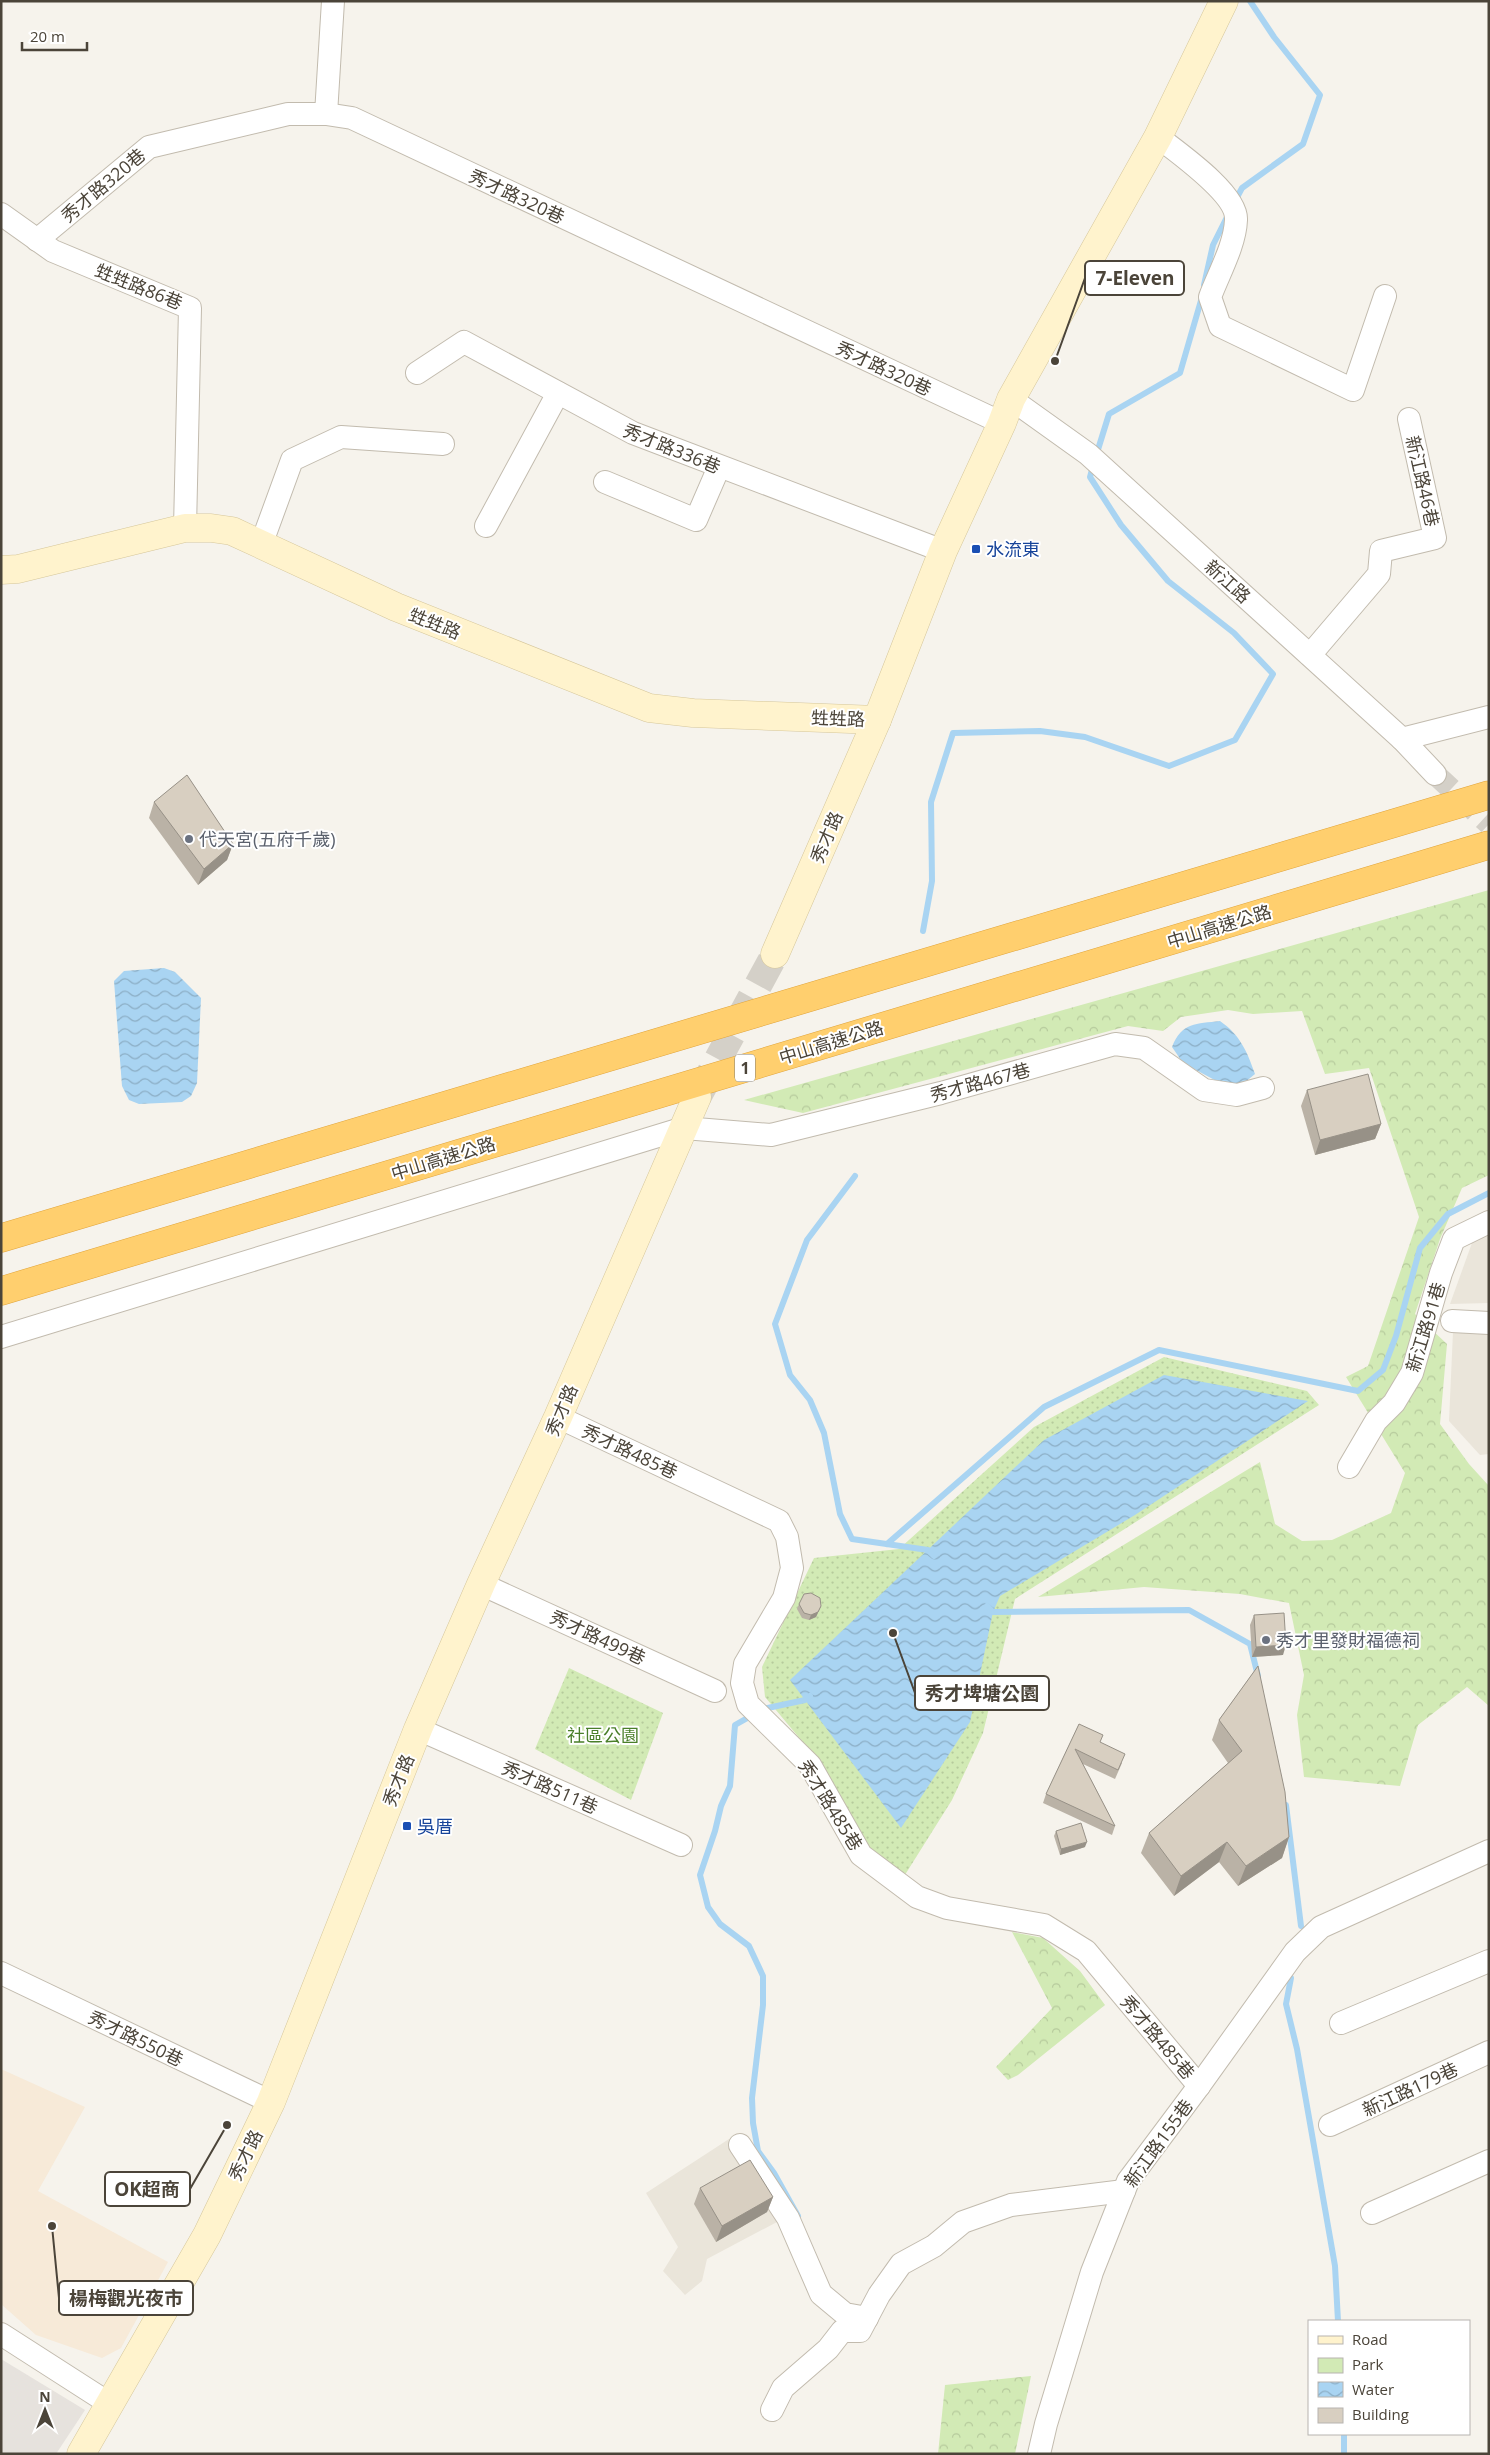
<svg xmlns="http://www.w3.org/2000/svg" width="1490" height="2455" viewBox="0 0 1490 2455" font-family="'Open Sans','Noto Sans TC',sans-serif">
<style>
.residential{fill:#eae5da}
.commercial{fill:#f7ead8}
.industrial{fill:#e6e2dd}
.green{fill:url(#green-dots)}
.forest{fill:url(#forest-crowns)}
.water{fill:url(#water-waves)}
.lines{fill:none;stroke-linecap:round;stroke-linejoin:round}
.stream{stroke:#a9d4f2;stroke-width:6}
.street-tunnel{stroke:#d4d0c8;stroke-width:22;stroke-dasharray:22 11;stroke-linecap:butt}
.secondary-tunnel{stroke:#d4d0c8;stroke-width:28;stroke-dasharray:28 14;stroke-linecap:butt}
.street-casing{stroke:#c2bbae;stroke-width:24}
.secondary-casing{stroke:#d6c79b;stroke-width:29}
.highway-casing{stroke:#e0a43c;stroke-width:29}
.street{stroke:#fff;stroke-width:22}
.secondary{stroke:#fff3cd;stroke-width:28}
.highway{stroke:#ffcf6e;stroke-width:28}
.wall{fill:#bab2a6}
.shaded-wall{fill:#979187}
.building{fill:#d8cfc1;stroke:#979187}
.transit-dot{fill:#1a4fb4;stroke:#fff;stroke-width:2}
.worship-dot{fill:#6b7280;stroke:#fff;stroke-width:2}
.labels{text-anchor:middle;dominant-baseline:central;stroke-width:4;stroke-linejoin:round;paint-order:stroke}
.shield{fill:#fff;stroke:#817c74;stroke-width:1}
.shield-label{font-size:16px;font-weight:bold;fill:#4b4439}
.street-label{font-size:18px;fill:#4b4439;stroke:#fff}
.transit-label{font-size:18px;fill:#164399;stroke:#fff;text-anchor:start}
.worship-label{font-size:18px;fill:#5b616d;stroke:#fff;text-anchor:start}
.park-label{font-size:18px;fill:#4a7f2a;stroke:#fff}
.leader{fill:none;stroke:#4b4439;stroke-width:2}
.callout-dot{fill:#4b4439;stroke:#fff;stroke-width:2}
.callout{fill:#fff;stroke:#4b4439;stroke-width:2}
.callout-label{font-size:19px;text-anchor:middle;font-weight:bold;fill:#4b4439}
</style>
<defs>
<pattern id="green-dots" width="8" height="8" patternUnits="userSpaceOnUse" patternTransform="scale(1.25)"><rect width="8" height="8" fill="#d2eab5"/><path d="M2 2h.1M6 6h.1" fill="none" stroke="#b6ca9c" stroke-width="1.8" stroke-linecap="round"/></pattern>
<pattern id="forest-crowns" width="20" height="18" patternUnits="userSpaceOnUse" patternTransform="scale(1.25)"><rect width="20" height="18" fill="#d2eab5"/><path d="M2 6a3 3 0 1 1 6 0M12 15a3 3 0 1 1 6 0" fill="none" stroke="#b6ca9c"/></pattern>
<pattern id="water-waves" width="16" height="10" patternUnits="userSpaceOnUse" patternTransform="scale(1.25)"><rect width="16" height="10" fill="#a9d4f2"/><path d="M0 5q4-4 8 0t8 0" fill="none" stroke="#8caec5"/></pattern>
</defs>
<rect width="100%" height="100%" fill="#f6f3ec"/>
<g class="residential">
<path d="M1489,1223v80l-39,1 27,-75z"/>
<path d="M1453,1332h36v122l-9,1 -31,-34z"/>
<path d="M729,2139l48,83 -70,37 -5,22 -17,14 -22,-24 15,-24 -32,-54z"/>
</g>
<path class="commercial" d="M1,2069l84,38 -47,84 130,71 -47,86 -19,10 -66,-23 -35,-31z"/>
<path class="industrial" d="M1,2359l84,51 -29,44h-55z"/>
<g class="green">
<path d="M1164,1357l143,34 12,14 -304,194 -32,134 -31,67 -49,78 -29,-22 -57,-97 -52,-62 -3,-30 52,-109 85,-9 135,-122z"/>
<path d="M569,1668l94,45 -32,87 -96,-51z"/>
</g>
<g class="forest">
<path d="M1489,890v285l-27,13 -22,51 -25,75 32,30 -7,80 29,40 20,22v220l-22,-19 -49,38 -18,61 -96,-9 -7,-62 7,-40 -15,-72 -49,-9 -96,-7 -106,10 222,-135 15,62 27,17 30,-1 59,-27 14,-40 -59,-96 22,-11 51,-149 -50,-149 -44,6 -23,-63 -49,3 -25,-4 -47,7 -18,14 -35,-5 -325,87 -59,-13z"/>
<path d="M1012,1932l31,6 37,33 25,34 -87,70 -10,5 -12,-13 56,-59z"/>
<path d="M1031,2376l-16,78h-77l7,-69z"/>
</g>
<g class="water">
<path d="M164,968l11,4 26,26 -4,85 -6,13 -9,6 -43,2 -10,-4 -7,-14 -8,-105 10,-10z"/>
<path d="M1220,1021c20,14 27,30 35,53l-11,9 -22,1 -39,-21 -11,-16c10,-25 24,-23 48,-26z"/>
<path d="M1164,1375l144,26 -173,114 -135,81 -7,16 -23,110 -69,106 -111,-148 254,-240z"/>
</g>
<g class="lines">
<g class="stream">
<path d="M1235,201l7,-13 61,-44 17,-49 -46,-58 -24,-36"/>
<path d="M1204,285l9,-40 14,-28"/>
<path d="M1096,456l13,-42 71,-41 22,-76"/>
<path d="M923,931l9,-50 -1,-79 22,-69 87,-2 45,6 84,29 66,-26 38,-66 -39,-41 -66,-52 -47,-56 -31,-48 3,-11"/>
<path d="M855,1176l-48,64 -32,84 15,51 20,25 14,33 16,81 12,25 76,11 6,6"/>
<path d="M887,1544l157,-137 115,-57 199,41 25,-21 13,-34 24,-88 28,-34 41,-21"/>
<path d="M987,1606l6,6 196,-2 61,34 8,32"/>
<path d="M1286,1805l15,121"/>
<path d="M1291,1978l-5,26 11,45 38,217 3,55"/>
<path d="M798,2216l-24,-43 -16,-22 -5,-28 -1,-25 11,-93v-29l-14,-30 -29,-22 -12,-17 -8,-32 15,-44 6,-25 9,-20 5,-61 28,-16 42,-9 5,-4"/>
<path d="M1344,2434v20"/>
</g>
<path class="street-tunnel" d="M1435,774l54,50"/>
<path class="secondary-tunnel" d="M698,1096l77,-142"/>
<g class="street-casing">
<g id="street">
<path d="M326,114l7,-113"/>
<path d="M1158,137c19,15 80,57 78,83 -1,25 -17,53 -26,77l10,29 133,64 32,-94"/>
<path d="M1,214l52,37 137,57 -5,220"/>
<path d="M37,240l112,-93 139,-33h38l26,4 650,305"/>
<path d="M417,373l47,-31 169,91 310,118"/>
<path d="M1011,399l77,55 314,285 33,35"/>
<path d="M605,482l91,38 23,-53"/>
<path d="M486,526l72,-133"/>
<path d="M261,545l31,-85 49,-23 102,7"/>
<path d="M1310,655l69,-81 2,-23 54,-13 -26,-119"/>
<path d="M1402,739l87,-22"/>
<path d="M1452,1321l37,2"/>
<path d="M1,1337l683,-209 87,7 170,-42 174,-49 29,4 60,42 33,5 26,-7"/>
<path d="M558,1417l221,104 8,16 5,31 -8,30 -39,66 -3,19 6,21 62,61 51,90 56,42 30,11 97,17 42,26 113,135"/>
<path d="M1349,1467l27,-46 18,-18 18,-30 29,-100 13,-34 35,-17"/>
<path d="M481,1584l234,107"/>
<path d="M418,1729l263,116"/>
<path d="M1,1973l270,129"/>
<path d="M1341,2023l148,-62"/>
<path d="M1330,2125l159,-73"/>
<path d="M740,2145l48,73 33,76 24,20 22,4"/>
<path d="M1372,2213l117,-52"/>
<path d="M1,2334l109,70"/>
<path d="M772,2410l11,-22 45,-39 14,-18h18l19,-36 22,-31 33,-18 29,-24 48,-17 113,-14"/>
<path d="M1039,2454l7,-30 46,-152 36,-91 71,-95 96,-134 26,-25 168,-76"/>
</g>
</g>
<g class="secondary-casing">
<g id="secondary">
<path d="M1,570l17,-1 167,-41h26l21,3 164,76 253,101 44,5 184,7"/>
<path d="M775,954l102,-234 66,-169 59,-128 9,-24 147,-262 66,-136"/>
<path d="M81,2454l126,-219 64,-133 147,-373 63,-145 77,-167 139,-320"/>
</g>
</g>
<g class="highway-casing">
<g id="highway">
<path d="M1,1238l1488,-443"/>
<path d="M1,1291l1488,-446"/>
</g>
</g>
<use href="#street" class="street"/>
<use href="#secondary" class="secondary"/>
<use href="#highway" class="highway"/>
</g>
<g class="wall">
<path d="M154,802l79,42 -6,16 -29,25 -49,-67z"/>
<path d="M1307,1090l74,34 -6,15 -60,16 -14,-49z"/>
<path d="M799,1604l22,2 -5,11 -7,3 -7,-2 -5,-9z"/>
<path d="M1254,1615l29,40 -31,2 -2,-32z"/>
<path d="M1258,1666l31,171 -7,21 -44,28 -19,-24 -45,34 -33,-43 8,-20 79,-70 -16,-23 7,-20z"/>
<path d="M1079,1724l43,39 -7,16 -32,-15 32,62 -3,9 -69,-32 3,-9z"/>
<path d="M1056,1831l29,16 -25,8 -6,-19z"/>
<path d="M700,2188l73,9 -6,15 -51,30 -22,-38z"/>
</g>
<g class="shaded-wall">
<path d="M233,844l-6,16 -29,25 6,-16z"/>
<path d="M1381,1124l-6,15 -60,16 5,-15z"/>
<path d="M821,1606l-5,11 -7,3 2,-5z"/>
<path d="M1286,1645l-3,10 -31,2 4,-10z"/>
<path d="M1289,1837l-7,21 -44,28 8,-20z"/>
<path d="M1087,1842l-2,5 -25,8 1,-6z"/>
<path d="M1227,1842l-8,20 -45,34 7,-20z"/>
<path d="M773,2197l-6,15 -51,30 6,-16z"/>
</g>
<g class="building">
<path d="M187,775l46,69 -29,25 -50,-67z"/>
<path d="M1368,1074l13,50 -61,16 -13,-50z"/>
<path d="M811,1593l9,5 1,8 -3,6 -7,3 -7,-2 -5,-9 5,-10z"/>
<path d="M1284,1613l2,32 -30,2 -2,-32z"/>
<path d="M1258,1666l27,126 4,45 -43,29 -19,-24 -46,34 -32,-43 93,-82 -23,-31z"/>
<path d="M1079,1724l24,11 -3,7 25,12 -7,16 -43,-21 40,77 -69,-32z"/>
<path d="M1081,1823l6,19 -26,7 -5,-18z"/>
<path d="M750,2160l23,37 -51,29 -22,-38z"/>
</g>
<g class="transit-dot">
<rect x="971" y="544" width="10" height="10" rx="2.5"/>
<rect x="402" y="1821" width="10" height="10" rx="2.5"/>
</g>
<g class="worship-dot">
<circle cx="189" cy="839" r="5"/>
<circle cx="1266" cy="1640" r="5"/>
</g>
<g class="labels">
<rect class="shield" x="735" y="1054.5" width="20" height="27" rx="4"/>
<g class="shield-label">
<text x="745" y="1068">1</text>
</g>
<g class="street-label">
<text transform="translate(103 185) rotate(-40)">秀才路320巷</text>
<text transform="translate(517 196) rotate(25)">秀才路320巷</text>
<text transform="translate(139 286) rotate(22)">甡甡路86巷</text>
<text transform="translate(884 368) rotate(25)">秀才路320巷</text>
<text transform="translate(672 448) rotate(22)">秀才路336巷</text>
<text transform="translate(1423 481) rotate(77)">新江路46巷</text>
<text transform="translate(1228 581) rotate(42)">新江路</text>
<text transform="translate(435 623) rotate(22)">甡甡路</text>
<text transform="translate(838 718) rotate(2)">甡甡路</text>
<text transform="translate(826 837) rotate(-67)">秀才路</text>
<text transform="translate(1219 926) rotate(-17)">中山高速公路</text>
<text transform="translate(831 1042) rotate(-17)">中山高速公路</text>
<text transform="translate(980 1082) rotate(-15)">秀才路467巷</text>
<text transform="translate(443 1158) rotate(-17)">中山高速公路</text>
<text transform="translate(1425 1327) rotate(-73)">新江路91巷</text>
<text transform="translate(561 1410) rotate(-67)">秀才路</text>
<text transform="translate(630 1451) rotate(25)">秀才路485巷</text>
<text transform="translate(598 1637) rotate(25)">秀才路499巷</text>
<text transform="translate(398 1780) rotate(-68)">秀才路</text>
<text transform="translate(550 1787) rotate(24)">秀才路511巷</text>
<text transform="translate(831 1805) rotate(58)">秀才路485巷</text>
<text transform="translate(1158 2037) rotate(50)">秀才路485巷</text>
<text transform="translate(136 2038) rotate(26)">秀才路550巷</text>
<text transform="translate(1410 2089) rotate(-25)">新江路179巷</text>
<text transform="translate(1158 2143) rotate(-54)">新江路155巷</text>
<text transform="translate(245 2155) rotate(-64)">秀才路</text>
</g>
<g class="transit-label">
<text x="986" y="549">水流東</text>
<text x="417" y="1826">吳厝</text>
</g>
<g class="worship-label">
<text x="199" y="839">代天宮(五府千歲)</text>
<text x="1276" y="1640">秀才里發財福德祠</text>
</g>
<g class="park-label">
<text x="603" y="1735">社區公園</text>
</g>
</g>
<path class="leader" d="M1055 361L1085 278M893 1633L915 1693M227 2125L190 2189M52 2226L59 2298"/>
<g class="callout-dot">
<circle cx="1055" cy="361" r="5"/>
<circle cx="893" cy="1633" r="5"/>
<circle cx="227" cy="2125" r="5"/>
<circle cx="52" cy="2226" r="5"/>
</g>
<g class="callout">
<rect x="1085" y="261" width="99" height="34" rx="5"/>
<rect x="915" y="1676" width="134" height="34" rx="5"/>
<rect x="105" y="2172" width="85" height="34" rx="5"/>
<rect x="59" y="2281" width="134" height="34" rx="5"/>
</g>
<g class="callout-label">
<text x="1135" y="285">7-Eleven</text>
<text x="982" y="1700">秀才埤塘公園</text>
<text x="147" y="2196">OK超商</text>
<text x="126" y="2305">楊梅觀光夜市</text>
</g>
<rect width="1490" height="2455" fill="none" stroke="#4b4439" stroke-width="5"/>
<rect x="1308" y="2320" width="162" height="115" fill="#ffffff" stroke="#b7b4b0"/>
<rect x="1318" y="2336" width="25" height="8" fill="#fff3cd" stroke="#b7b4b0"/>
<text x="1352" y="2345" font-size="15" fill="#4b4439">Road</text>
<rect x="1318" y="2358" width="25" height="15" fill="#d2eab5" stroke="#b7b4b0"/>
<text x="1352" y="2370" font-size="15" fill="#4b4439">Park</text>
<rect x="1318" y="2382" width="25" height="15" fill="url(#water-waves)" stroke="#b7b4b0"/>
<text x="1352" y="2395" font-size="15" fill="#4b4439">Water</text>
<rect x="1318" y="2408" width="25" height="15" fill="#d8cfc1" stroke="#b7b4b0"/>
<text x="1352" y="2420" font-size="15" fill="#4b4439">Building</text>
<g transform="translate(45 2410)" stroke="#ffffff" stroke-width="4" paint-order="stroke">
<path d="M0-4L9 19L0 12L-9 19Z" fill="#4b4439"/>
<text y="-8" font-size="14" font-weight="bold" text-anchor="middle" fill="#4b4439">N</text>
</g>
<path d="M22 42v8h65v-8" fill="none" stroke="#4b4439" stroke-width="2.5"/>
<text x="30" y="42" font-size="15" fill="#4b4439" stroke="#ffffff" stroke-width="4" paint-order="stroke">20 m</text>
</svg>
